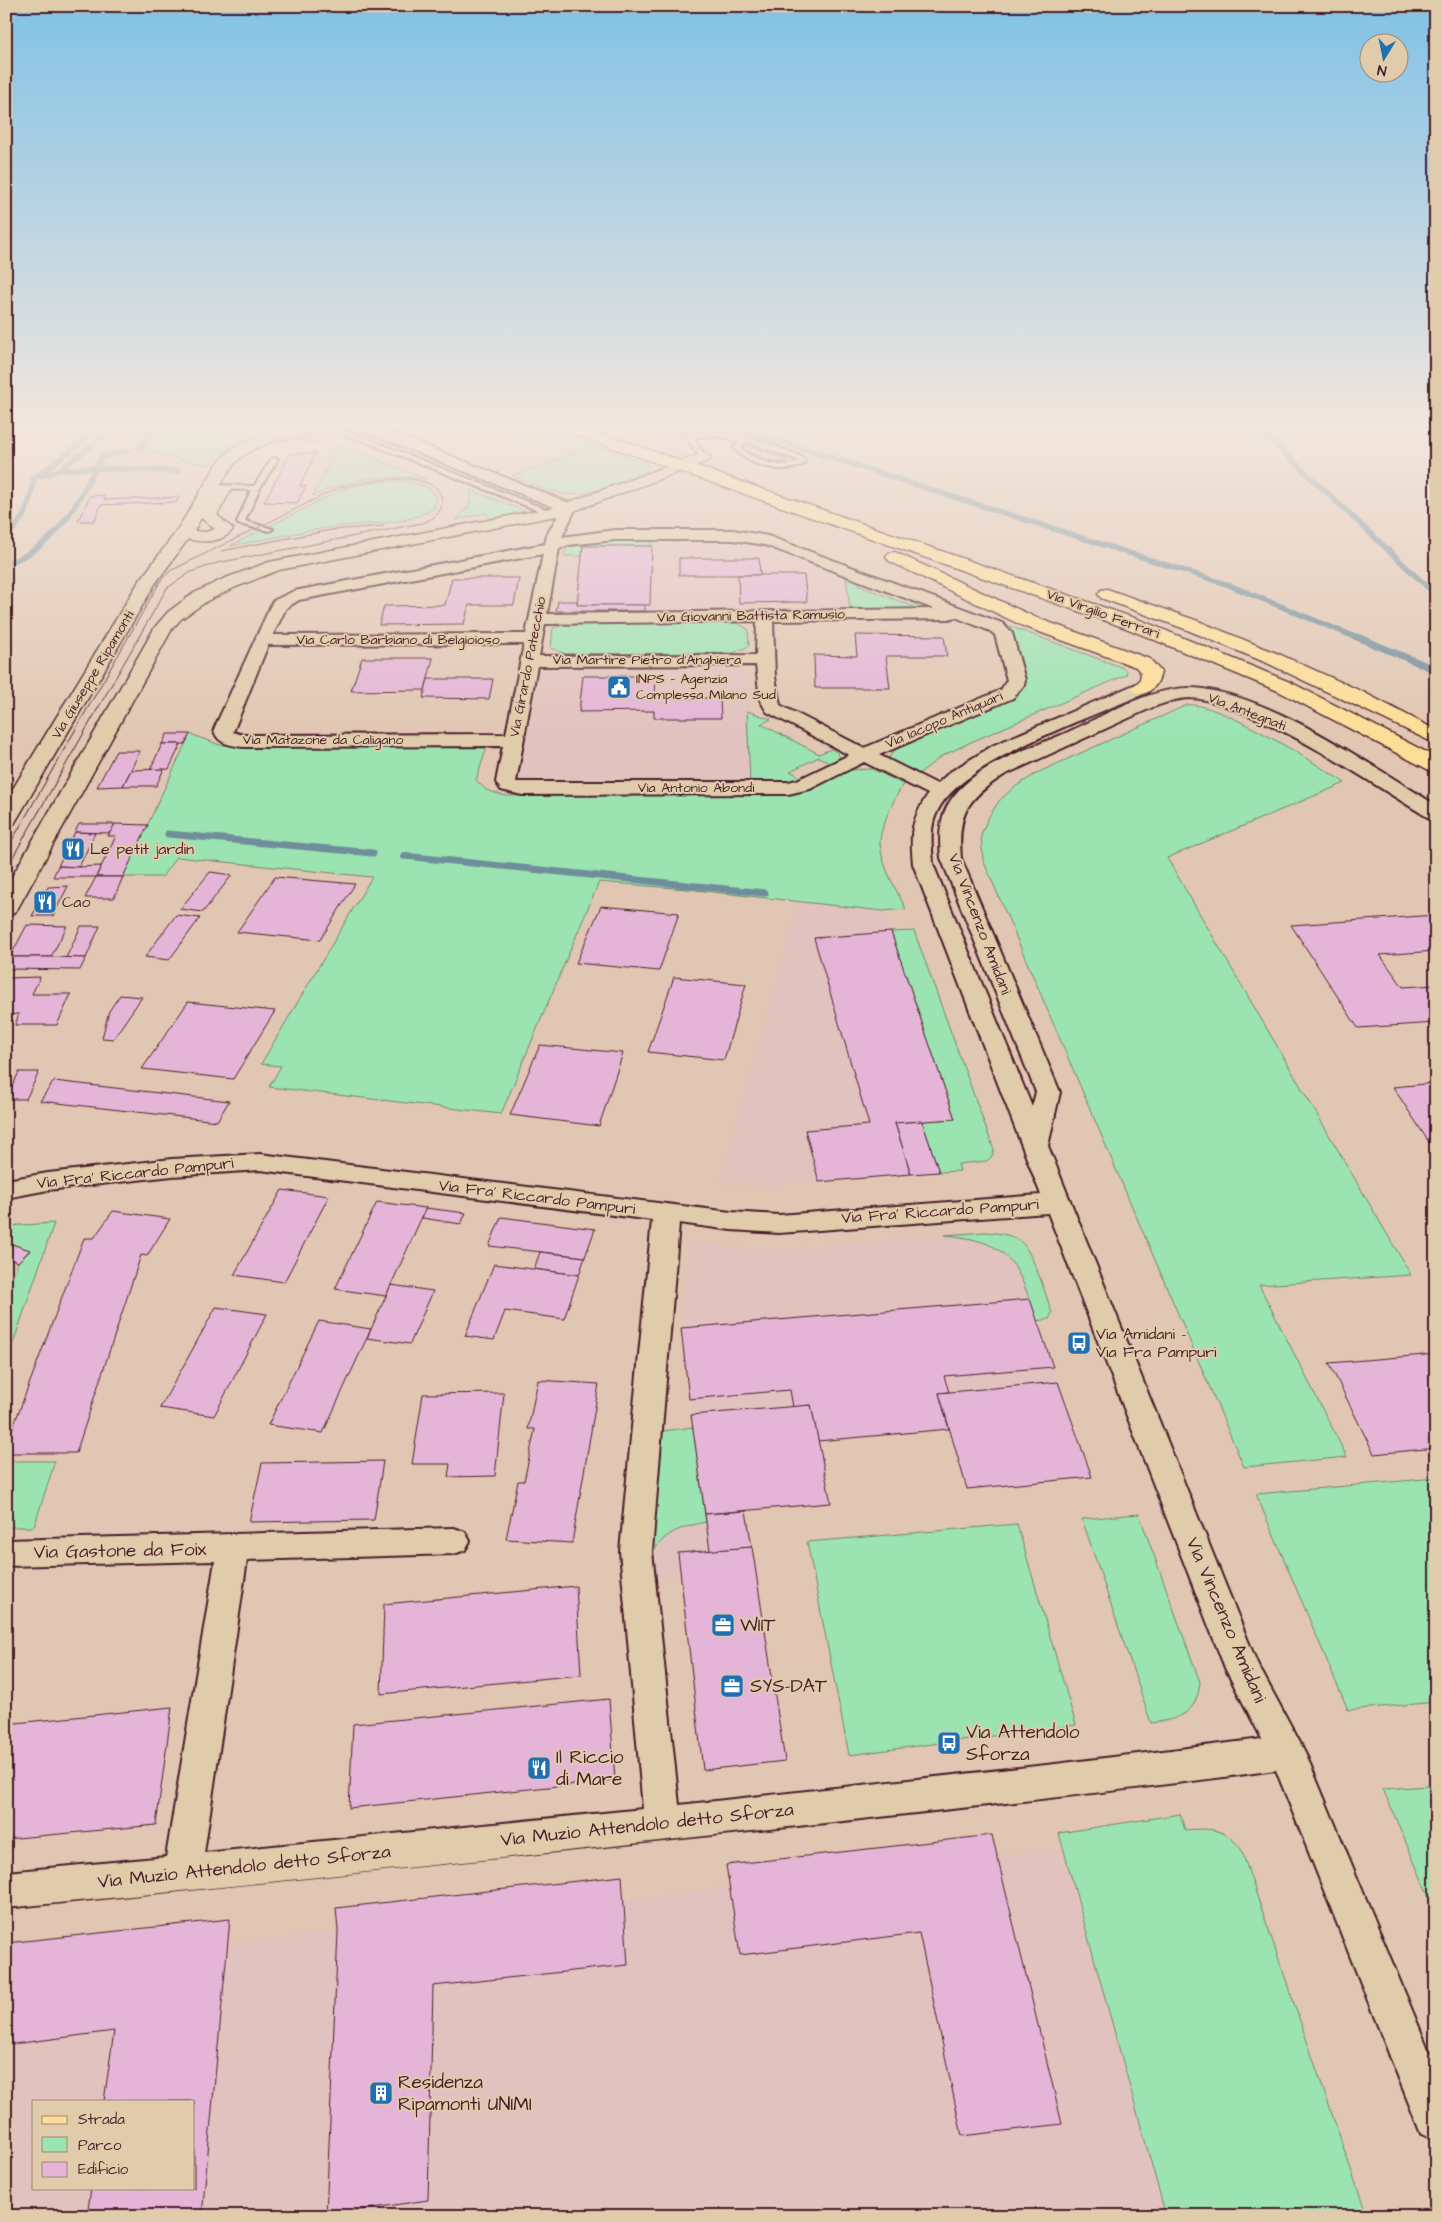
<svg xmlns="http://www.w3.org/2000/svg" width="1442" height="2222" viewBox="0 0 1442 2222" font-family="'Architects Daughter',sans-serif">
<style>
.built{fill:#e2c2be;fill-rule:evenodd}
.green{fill:#9be4b2;stroke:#72826e}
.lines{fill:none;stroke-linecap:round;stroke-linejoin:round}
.stream-far1{stroke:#6f8e9a;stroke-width:5.5}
.stream{stroke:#6f8e9a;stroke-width:7}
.building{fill:#e4b5d7;stroke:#4a1f2b}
.service-casing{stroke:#4a1f2b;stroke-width:4}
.minor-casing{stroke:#4a1f2b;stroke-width:4}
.tertiary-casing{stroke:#4a1f2b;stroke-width:3}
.primary-casing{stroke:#4a1f2b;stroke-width:3}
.service{fill:#e0cbaa;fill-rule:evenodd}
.minor{fill:#e0cbaa;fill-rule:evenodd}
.tertiary{fill:#e0cbaa;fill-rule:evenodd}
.primary{fill:#fdde96;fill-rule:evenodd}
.tram{stroke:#4a1f2b;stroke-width:1}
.labels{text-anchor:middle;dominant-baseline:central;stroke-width:4;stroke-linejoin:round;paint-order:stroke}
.far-street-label{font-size:14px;fill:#4a1f2b;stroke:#e0cbaa}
.far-poi-label{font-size:14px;fill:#4a1f2b;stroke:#e0cbaa;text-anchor:start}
.poi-label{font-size:16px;fill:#4a1f2b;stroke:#e0cbaa;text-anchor:start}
.street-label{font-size:16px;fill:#4a1f2b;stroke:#e0cbaa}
.near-street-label{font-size:19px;fill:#4a1f2b;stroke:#e0cbaa}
.near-poi-label{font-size:19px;fill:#4a1f2b;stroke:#e0cbaa;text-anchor:start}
</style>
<rect width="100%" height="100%" fill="#e1c7b3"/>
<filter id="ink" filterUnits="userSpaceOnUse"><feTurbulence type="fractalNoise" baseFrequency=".02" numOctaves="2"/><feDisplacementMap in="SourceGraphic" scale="10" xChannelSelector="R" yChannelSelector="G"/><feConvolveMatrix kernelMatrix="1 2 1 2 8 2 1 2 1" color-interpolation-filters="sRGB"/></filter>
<g filter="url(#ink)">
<g class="built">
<path d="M727,539l30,3 62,23 1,10h26l4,36 -294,1 8,-60 6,-6 25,-5z"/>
<path d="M725,668l14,2 7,5 4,107 -3,2h-225l-6,-3 19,-110 6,-2z"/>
<path d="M799,901l84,10 72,208 -33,2 17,51 -172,14 -48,-2z"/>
<path d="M945,1235l28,3 14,4 13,8 12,10 7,10 73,207 -125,12 -18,-60 -131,12 13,62 -85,8 39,250 -82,9 -22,-194 -31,2 1,-21 4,-9 8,-10 12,-8 31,-8 -25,-194 7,-86 50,6h54z"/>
<path d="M992,1835l5,21 65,-7 104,367h-1160v-273l224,-24 -2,24 110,-12 -2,-23 286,-32 3,24 104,-13 -3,-22zM34,2101h160v87h-160z"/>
</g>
<g class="green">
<path d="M149,424h118l-5,8 -42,23 -11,10 -28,-5 -48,-13z"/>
<path d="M499,424h36l114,41 -1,5c-23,9 -59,28 -85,24 -17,-3 -34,-12 -51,-18l65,-23z"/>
<path d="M339,444l87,35c-43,-5 -74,-1 -113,17z"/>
<path d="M384,481c18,0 35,0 50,11l3,9 -4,8c-31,18 -64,13 -97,18 -36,4 -71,13 -106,19l111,-56 13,-4z"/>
<path d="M471,490l54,21 -33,8 -7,-6 -29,7 13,-14z"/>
<path d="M652,539v7h-69l-1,10h-19l4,-8 28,-7z"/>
<path d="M846,575l19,6 -8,4 55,21 9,-4 13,5 1,3 -85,1z"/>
<path d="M998,622l123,45 6,4 -1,4 -155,67 -29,14 -25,19 -23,-12 -5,-6 8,-9 124,-58 2,-4z"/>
<path d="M737,623l11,6 1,17 -15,7 -168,1 -15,-6 2,-20 13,-4z"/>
<path d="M1187,705c29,-5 131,60 158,78l-178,75 244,417 -152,10 88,172 -103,10 -261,-607 -2,-25 7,-17 11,-17 14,-13 26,-16z"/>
<path d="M747,711l24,8 -10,5 58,30 12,-5 6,3 3,6 -9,6 -12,-7 -29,14 12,7 -12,5 -43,1 3,-2z"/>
<path d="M190,734l30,11 268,-1 -12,36 10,10 19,6 284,-4 22,-2 39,-20 22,-1 31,15c-8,14 -24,44 -23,60 2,23 16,45 26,65l-23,2 -197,-22 -87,-7 -98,232 -232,-27 12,-21 -20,-2 111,-187 -196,-20 -14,20h-39z"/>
<path d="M914,931l80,219 -2,6 -5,5 -29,3 2,7 -21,1 -17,-51 33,-2 -64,-187z"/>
<path d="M54,1223l-48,141v-72l12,-30 12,-11 -24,-9v-16z"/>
<path d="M986,1232c11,1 24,2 34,9 13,10 26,55 32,72l-3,6 -12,2c-20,-58 -26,-80 -92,-86z"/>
<path d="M693,1427l13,95c-24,5 -45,11 -55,35l5,-125z"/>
<path d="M6,1461h49l-21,66h-28z"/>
<path d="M1436,1478v224l-88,8 -92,-216z"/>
<path d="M1139,1514l61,168c-3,32 -20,37 -49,41l-69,-204z"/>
<path d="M1017,1524l59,201 -227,30 -42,-213z"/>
<path d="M1428,1786l8,17v110l-53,-124z"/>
<path d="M1180,1814l5,16c26,-2 40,-2 56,19l126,367h-201l-107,-383z"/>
</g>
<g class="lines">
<g class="stream-far1">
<path d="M726,424l500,160 134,55"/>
<path d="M1254,424l182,171"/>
<path d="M83,441l9,-17"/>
<path d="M96,441l5,-3 6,-14"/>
<path d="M140,448l16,-24"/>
<path d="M59,470l37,-2 83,3"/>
<path d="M42,476l17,-6 33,-25"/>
<path d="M6,536c19,-15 25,-35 28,-58l45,-33"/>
<path d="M6,564c55,-20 69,-59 96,-107l25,-6"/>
</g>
<g class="stream">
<path d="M1357,637l79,33"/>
<path d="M168,834l205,19"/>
<path d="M404,856l361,37"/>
</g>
</g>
<g class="building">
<path d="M322,434l-4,8 -20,-1 2,-3z"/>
<path d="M754,448l33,12 -8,3 -33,-12z"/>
<path d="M316,453l-16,33h6l-9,17 -33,-1 26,-48z"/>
<path d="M105,495l-1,5 75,-3 -2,5 -76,3 -7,16h-16l12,-25z"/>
<path d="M583,546h69l-2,59h-73z"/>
<path d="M679,558h80l1,17h-81z"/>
<path d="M738,575h66l3,27 -68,1z"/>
<path d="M452,578h67l-5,27h-45l-5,19 -85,1 5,-19 61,-1z"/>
<path d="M558,601h19v4h68v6h-89z"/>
<path d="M855,635l89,1 3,20h-61l4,32h-75l-1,-33 43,1z"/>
<path d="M362,658h71l-8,32 -74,1z"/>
<path d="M583,676h73l-1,22h65l1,20h-67v-7l-75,1z"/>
<path d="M428,679h65l-4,20 -66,-1z"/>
<path d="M167,734h23l-5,10h-23z"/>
<path d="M162,744h19l-12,25 -19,1z"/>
<path d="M116,751h24l-17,35 -26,1z"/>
<path d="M164,769l-8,17h-33l8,-16z"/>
<path d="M79,824h36l-5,9 -35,-1z"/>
<path d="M115,824l33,1 -25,52h-27l20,-41h-8z"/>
<path d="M75,832l20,1 -16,34 -21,-1z"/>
<path d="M58,866l21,1 22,-1 -5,11h-43z"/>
<path d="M210,872l22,3 -29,37 -23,-3z"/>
<path d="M96,877h27l-9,21h-29z"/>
<path d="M275,877l80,7 -35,56 -83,-8z"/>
<path d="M68,886l-15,30h-21l16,-29z"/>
<path d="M601,906l78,7 -20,58 -83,-8z"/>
<path d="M176,915l24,3 -31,42 -24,-3z"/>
<path d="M1436,915v36l-56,4 23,32 33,-2v38l-78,5 -67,-103z"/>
<path d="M27,925l40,1 -16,31h-41z"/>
<path d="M81,926h19l-14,32h-20z"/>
<path d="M891,932l64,187 -60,4 16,51 -92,8 -14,-52 64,-5 -55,-187z"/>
<path d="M10,957h41l35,1 -6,12 -74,-1v-5z"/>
<path d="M40,977l-8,17h39l-14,31h-42l4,-11 -13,1v-37z"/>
<path d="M674,977l72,7 -22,76 -76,-8z"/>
<path d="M120,995l22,2 -29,42 -11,-1 7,-27z"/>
<path d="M188,1002l87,9 -42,68 -91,-10z"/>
<path d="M540,1045l83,8 -24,73 -89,-11z"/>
<path d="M19,1072h20l-13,27h-20z"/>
<path d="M54,1081l175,20 -12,20 -177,-20z"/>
<path d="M1436,1083v70l-43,-66z"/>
<path d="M922,1121l17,51 -28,2 -16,-51z"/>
<path d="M282,1190l47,6 -45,86 -50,-7z"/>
<path d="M377,1202l49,6 -40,88 -51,-7z"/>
<path d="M426,1208l40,5 -5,11 -39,-6z"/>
<path d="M113,1211l57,8 -23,37 -6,-1 -65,198h-70v-7l78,-208h10z"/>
<path d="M501,1217l94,12 -10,28 -96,-11z"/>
<path d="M6,1242l24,8 -12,12 -11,-4z"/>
<path d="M540,1252l45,5 -6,18 -45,-6z"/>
<path d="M494,1264l85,11 -15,44 -59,-8 -11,29 -29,-4z"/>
<path d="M391,1285l42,6 -23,53 -43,-6z"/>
<path d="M1030,1299l23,68 -109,9 5,16 -10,1 10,36 -131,12 -7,-36 -18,2 -3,-17 -101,9 -8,-71z"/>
<path d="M216,1307l51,7 -53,102 -54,-8z"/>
<path d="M319,1321l52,8 -48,104 -55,-8z"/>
<path d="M1436,1354v94l-62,6 -45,-91z"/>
<path d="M538,1380l61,4 -27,159 -66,-4 12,-58h6l11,-52h-7z"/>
<path d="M1058,1382l34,95 -125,12 -28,-96z"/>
<path d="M504,1393l-9,83 -47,1 2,-13h-38l11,-70z"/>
<path d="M811,1405l20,98 -126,11 -14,-99z"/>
<path d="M383,1461l-9,59 -125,2 13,-59z"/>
<path d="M746,1511l6,36 -42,4 -5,-37z"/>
<path d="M752,1547l33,214 -82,9 -25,-217z"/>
<path d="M576,1586l5,89 -200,19 3,-90z"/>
<path d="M609,1699l6,81 -266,28 4,-84z"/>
<path d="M172,1707l-16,118 -150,14v-115z"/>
<path d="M992,1835l70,289 -100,12 -43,-203 -179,22 -14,-90z"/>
<path d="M622,1876l6,89 -195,21 -5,214 -102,15 12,-284 -2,-23z"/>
<path d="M230,1919l-28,297h-115l4,-28h103v-87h-90l10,-70 -108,14v-102z"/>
</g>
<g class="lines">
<g class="service-casing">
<g id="service">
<path d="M650,424c14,0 24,8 37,10 7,0 16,-3 23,-2 31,1 66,12 93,26l2,5c-19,14 -58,2 -71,-15l6,-7 -26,-5 -21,1 14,21 -6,1 -14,-21zM747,442l50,18v2c-17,7 -42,-1 -56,-14z"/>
<path d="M318,427h15l27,9 196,77 -7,2 -193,-77 -24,-7 -14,-2z"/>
<path d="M272,458l6,1 -18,29 -15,33 28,8 -4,2 -31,-7 -1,-2 14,-32 -39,-1 -4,-2 4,-2 42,1z"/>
</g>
</g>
<g class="minor-casing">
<path id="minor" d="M352,424h19l203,81 2,3 -14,29 53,-7h118l35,6 234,87 10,10 13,47 -1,5 -11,13 -134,57 58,29 13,-12 44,-27 142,-61 6,-1 6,1 3,4 -3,4c-53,24 -187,68 -211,120 -8,16 -5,34 -4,52l99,243 4,-15 -95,-234c-2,-22 -2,-43 12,-61 27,-35 77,-48 115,-65 41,-18 89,-50 135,-43 78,12 165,75 233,116v15l-7,-2c-58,-35 -114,-74 -176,-101 -20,-8 -41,-18 -63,-19 -13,0 -25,5 -37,9l-149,68c-37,23 -47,39 -43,83l99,234 -12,54 209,517 48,89 131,316v72l-15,-6 -145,-364c-159,22 -319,38 -478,56 -264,29 -528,57 -792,82v-36l160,-15 49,-296 -209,5v-26l448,-12 11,4 5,9 -5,9 -11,4 -207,6 -43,293 439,-44 -23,-258 32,-331 -392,-50 -88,6 -124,14 -42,8v-18l42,-7 124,-14 88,-5 471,58 48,3 262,-20 -128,-331c-3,-32 -2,-43 15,-70l-64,-32 -54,27 -22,5 -266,1 -21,-5 -5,-8 7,-36 -260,1c-12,-2 -27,-3 -29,-18l57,-124 2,-4 21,-10 251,-47 2,-9 14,-25 -208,-83zM615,540h118l32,5 169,64 -387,5 12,-65 9,-4zM543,554l-17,80 -253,1 13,-27 13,-8zM955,617l35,14 5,4 12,45 -6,10 -137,58 -84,-43 -5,-28 -2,-56 176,-2zM757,621l-1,34 -217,1 6,-32zM524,644l-18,90 -263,1 -10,-3 35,-87zM756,665l4,35 7,12 82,43 -52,25 -9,2h-272l21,-116zM1048,1213l177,455 37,71 -207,25 -376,41 -27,-254 27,-328 52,7 48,3z"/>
</g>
<g class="tertiary-casing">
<g id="tertiary">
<path d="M290,424h68l-7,4 -44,6 -19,6 -6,-2c-34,13 -43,14 -62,48l9,1 2,3 -14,25 16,14c-9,14 -30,14 -45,10l-33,45 -138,235 -3,5 -8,2v-26l132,-217 38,-51 41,-68 18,-18zM201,518l14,11 -9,3 -12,-1z"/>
<path d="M703,453l5,2 3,3 -3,3 -142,53 -287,56 -43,17 -29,14 -26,18 -9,10 -154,279 -4,5 -8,2v-28l149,-260 13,-15 26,-19 29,-14 46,-17 287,-55z"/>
</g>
</g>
<g class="primary-casing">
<g id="primary">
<path d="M552,424h23l565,196 152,63 144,74v15l-7,-2 -151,-79 -152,-63 -572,-201z"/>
<path d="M895,552l142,66 113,41 11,13c-3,14 -11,24 -26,20l-3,-4 8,-8 1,-7 -5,-6 -113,-41 -134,-65 -3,-4 3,-4z"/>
<path d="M1107,589l91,32 83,34 82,37 73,38v14l-169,-81 -82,-34 -84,-31 -3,-4 3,-4z"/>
</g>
</g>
<use href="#service" class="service"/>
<use href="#minor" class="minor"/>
<use href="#tertiary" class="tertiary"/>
<use href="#primary" class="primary"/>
<g class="tram">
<path d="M221,551l110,-21 53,-4"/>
<path d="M6,851l155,-271 9,-9 168,-83c22,-6 103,-23 104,14 0,11 -10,18 -20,21l-205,40 -26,9 -24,16 -161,281"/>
</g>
</g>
</g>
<linearGradient id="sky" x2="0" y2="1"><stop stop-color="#81c2e6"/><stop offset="0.58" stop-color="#f2e6dd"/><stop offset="1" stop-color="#f2e6dd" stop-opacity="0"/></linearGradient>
<rect width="1442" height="735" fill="url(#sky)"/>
<defs>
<g id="civic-square" transform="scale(1.25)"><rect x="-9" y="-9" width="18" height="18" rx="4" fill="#1f6fb2" stroke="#e0cbaa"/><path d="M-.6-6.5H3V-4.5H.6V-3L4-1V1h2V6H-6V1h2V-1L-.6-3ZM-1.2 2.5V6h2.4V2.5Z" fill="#fff"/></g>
<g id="restaurant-square" transform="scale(1.25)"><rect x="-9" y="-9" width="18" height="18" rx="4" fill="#1f6fb2" stroke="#e0cbaa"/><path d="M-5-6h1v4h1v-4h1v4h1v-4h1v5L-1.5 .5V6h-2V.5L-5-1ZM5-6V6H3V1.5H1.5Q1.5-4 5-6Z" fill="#fff"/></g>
<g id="bus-square" transform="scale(1.25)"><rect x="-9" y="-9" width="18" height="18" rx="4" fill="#1f6fb2" stroke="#e0cbaa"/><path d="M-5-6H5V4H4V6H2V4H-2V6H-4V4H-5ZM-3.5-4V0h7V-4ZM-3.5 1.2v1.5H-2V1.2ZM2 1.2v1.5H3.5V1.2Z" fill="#fff"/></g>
<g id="office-square" transform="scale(1.25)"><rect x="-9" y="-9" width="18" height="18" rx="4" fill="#1f6fb2" stroke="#e0cbaa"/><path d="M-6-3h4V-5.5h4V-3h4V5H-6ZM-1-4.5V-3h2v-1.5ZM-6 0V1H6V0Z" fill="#fff"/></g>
<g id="building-square" transform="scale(1.25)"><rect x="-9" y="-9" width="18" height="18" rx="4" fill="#1f6fb2" stroke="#e0cbaa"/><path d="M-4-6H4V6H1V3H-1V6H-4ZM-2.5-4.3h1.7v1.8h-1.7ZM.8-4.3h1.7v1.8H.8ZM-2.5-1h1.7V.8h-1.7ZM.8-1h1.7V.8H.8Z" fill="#fff"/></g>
</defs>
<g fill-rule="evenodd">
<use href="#civic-square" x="619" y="687"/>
<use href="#restaurant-square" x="73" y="849"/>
<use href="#restaurant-square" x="45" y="902"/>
<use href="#bus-square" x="1079" y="1343"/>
<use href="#office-square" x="723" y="1625"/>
<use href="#office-square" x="732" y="1686"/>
<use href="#bus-square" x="949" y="1743"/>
<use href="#restaurant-square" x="539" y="1768"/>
<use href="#building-square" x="381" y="2093"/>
</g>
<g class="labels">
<g class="far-street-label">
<text transform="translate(1103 614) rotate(20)">Via Virgilio Ferrari</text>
<text transform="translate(751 616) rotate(-1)">Via Giovanni Battista Ramusio</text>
<text x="398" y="640">Via Carlo Barbiano di Belgioioso</text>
<text x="647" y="660">Via Martire Pietro d'Anghiera</text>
<text transform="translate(528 667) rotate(-79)">Via Girardo Patecchio</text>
<text transform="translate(93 675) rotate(-59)">Via Giuseppe Ripamonti</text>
<text transform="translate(1247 712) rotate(21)">Via Antegnati</text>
<text transform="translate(944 720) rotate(-23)">Via Iacopo Antiquari</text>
<text x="323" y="740">Via Matazone da Caligano</text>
<text x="696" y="788">Via Antonio Abondi</text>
</g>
<g class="far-poi-label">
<text x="636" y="679">INPS – Agenzia<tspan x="636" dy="16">Complessa Milano Sud</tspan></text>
</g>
<g class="poi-label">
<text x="90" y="849">Le petit jardin</text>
<text x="62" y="902">Cao</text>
<text x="1096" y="1334">Via Amidani -<tspan x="1096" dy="18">Via Fra Pampuri</tspan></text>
</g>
<g class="street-label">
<text transform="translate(980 924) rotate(69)">Via Vincenzo Amidani</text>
<text transform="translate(135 1173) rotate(-6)">Via Fra' Riccardo Pampuri</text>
<text transform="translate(537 1197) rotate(7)">Via Fra' Riccardo Pampuri</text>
<text transform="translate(940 1211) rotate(-4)">Via Fra' Riccardo Pampuri</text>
</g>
<g class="near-street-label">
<text transform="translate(120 1551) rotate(-1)">Via Gastone da Foix</text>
<text transform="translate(1226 1620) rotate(67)">Via Vincenzo Amidani</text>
<text transform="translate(647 1825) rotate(-6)">Via Muzio Attendolo detto Sforza</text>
<text transform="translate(244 1867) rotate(-6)">Via Muzio Attendolo detto Sforza</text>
</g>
<g class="near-poi-label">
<text x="740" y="1625">WIIT</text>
<text x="750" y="1686">SYS-DAT</text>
<text x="966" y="1732">Via Attendolo<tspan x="966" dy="22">Sforza</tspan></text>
<text x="556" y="1757">Il Riccio<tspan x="556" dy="22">di Mare</tspan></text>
<text x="398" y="2082">Residenza<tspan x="398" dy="22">Ripamonti UNIMI</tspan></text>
</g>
</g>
<rect width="1442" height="2222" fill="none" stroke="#e0cbaa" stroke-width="25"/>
<rect x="12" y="12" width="1417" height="2197" fill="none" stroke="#4a1f2b" stroke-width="2" filter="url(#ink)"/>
<rect x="32" y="2100" width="162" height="90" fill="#e0cbaa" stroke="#a48677"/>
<rect x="42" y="2116" width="25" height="8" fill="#fdde96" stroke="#a48677"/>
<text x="78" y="2124" font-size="15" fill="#4a1f2b">Strada</text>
<rect x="42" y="2137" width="25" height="15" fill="#9be4b2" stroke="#a48677"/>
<text x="78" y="2150" font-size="15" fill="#4a1f2b">Parco</text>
<rect x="42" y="2162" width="25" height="15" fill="#e4b5d7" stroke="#a48677"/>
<text x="78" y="2174" font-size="15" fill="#4a1f2b">Edificio</text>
<g transform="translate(1384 58) rotate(190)"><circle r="24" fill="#e0cbaa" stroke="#a48677"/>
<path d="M0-4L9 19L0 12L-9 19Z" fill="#1f6fb2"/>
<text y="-8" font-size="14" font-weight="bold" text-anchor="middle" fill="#4a1f2b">N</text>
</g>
</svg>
